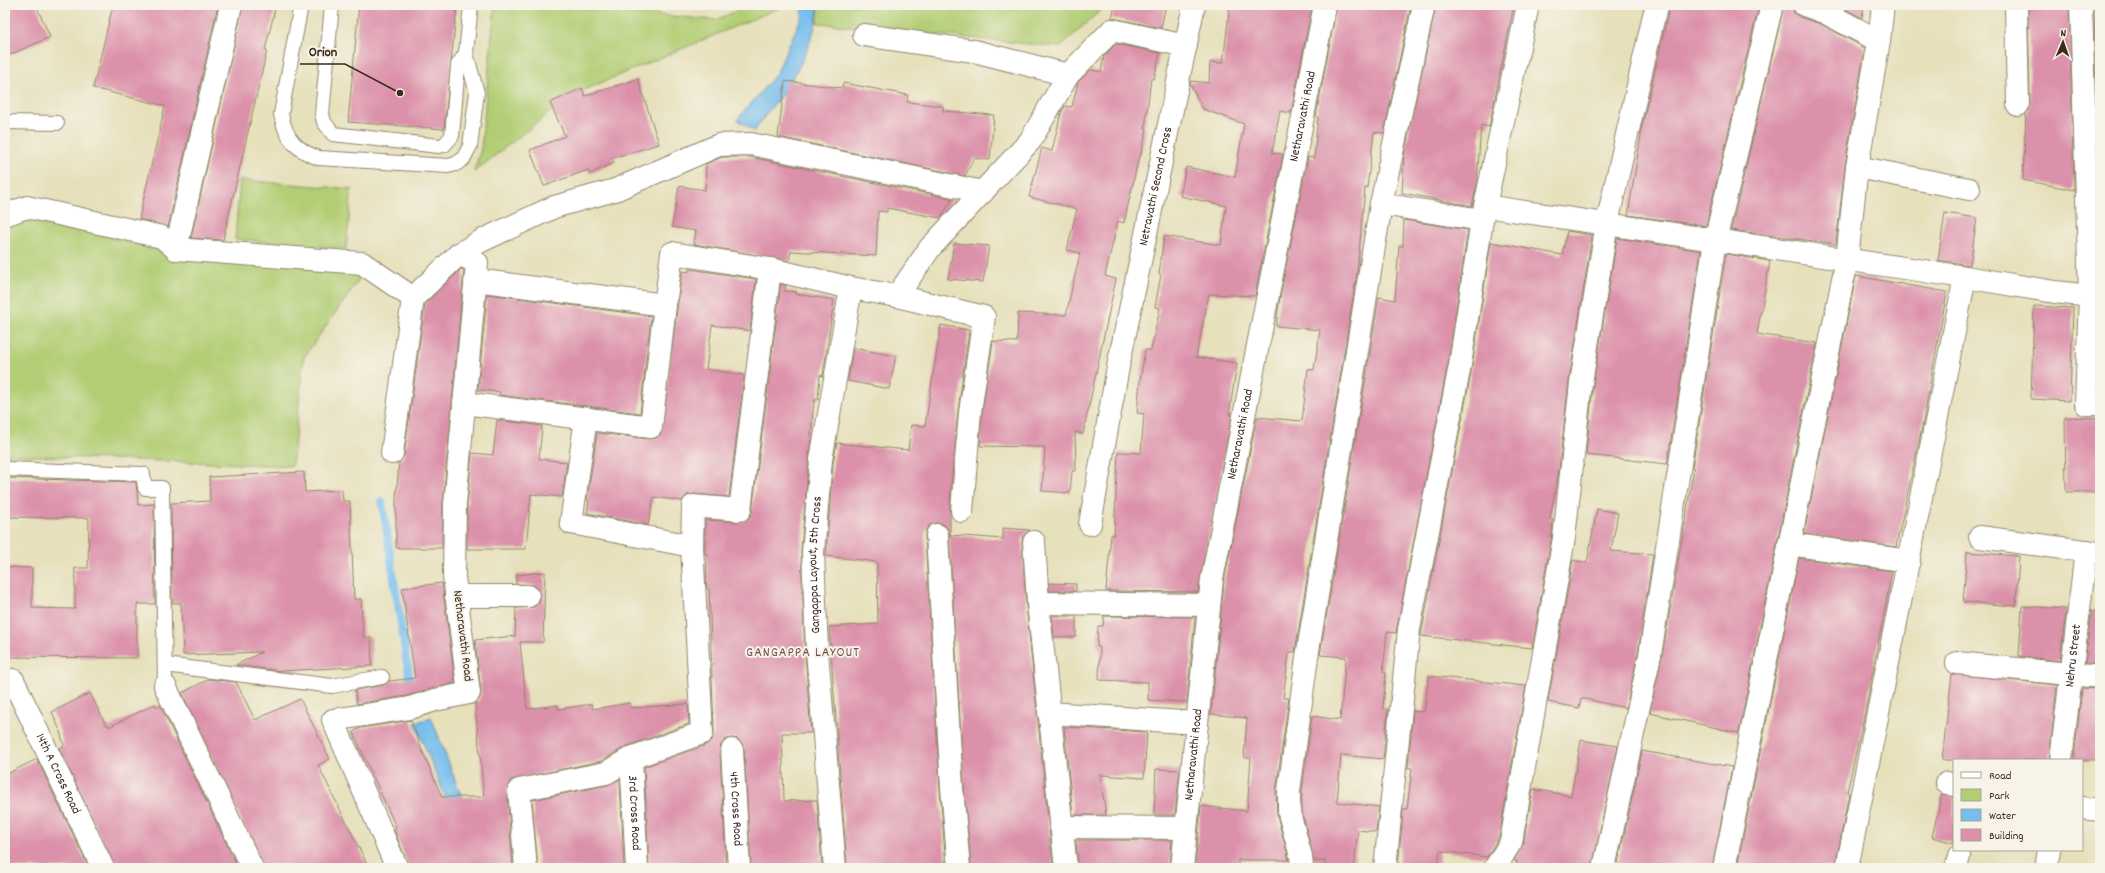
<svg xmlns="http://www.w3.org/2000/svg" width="2105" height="873" viewBox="0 0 2105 873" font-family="Dekko,sans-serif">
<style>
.green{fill:#b2ce74;stroke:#767c49}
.water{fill:#76beee;stroke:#587486}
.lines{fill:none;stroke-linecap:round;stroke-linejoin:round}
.stream{stroke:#76beee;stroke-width:8}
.building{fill:#dc91aa}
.service-casing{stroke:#90856c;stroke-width:16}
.minor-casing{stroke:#90856c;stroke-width:24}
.service{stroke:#fff;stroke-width:14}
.minor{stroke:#fff;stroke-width:22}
.labels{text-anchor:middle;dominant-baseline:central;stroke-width:4;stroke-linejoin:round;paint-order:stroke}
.street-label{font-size:13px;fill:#3b2a1e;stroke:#f7f3e8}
.neighbourhood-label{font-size:14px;letter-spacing:1px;fill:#734e4f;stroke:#f7f3e8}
.leader{fill:none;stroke:#3b2a1e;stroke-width:1.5}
.callout-dot{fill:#3b2a1e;stroke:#f7f3e8;stroke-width:1.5}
.callout-label{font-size:14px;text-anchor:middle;font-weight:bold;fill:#3b2a1e;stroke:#f7f3e8;stroke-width:4;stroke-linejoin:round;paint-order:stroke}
</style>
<rect width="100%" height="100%" fill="#f7f3e8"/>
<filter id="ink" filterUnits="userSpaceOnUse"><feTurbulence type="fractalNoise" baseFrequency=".025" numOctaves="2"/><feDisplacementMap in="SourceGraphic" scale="8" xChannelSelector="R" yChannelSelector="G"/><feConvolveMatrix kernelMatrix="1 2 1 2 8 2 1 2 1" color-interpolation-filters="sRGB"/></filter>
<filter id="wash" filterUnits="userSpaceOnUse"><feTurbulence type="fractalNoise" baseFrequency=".012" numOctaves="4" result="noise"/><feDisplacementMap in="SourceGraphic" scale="16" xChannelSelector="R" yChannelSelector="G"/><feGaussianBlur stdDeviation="0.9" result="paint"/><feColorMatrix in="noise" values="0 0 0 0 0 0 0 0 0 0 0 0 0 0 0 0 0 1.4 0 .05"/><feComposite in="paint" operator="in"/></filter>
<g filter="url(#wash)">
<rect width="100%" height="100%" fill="#e6e0bb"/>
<g class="green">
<path d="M495,5h51l169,15 36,-15h35l-214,90 -98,77 7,-23z"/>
<path d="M819,5h285l-1,3 -43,39 -243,-24z"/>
<path d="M240,180l112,9 -6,60 -111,-10z"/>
<path d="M28,215l140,38 197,18 -61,86 -12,109 -287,-11v-231z"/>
</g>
<g class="water">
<path d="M803,5h16c-4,31 -17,61 -35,86 -10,14 -21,25 -29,40l-18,-11 39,-46 26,-58z"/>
<path d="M431,717l31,81 -11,13 -36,-88z"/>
</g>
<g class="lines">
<path class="stream" d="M382,501l30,195"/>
</g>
<g id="blocks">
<g class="building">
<path d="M5,5h31l14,32 -45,20z"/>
<path d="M113,5h105l-50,222 -29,-8 26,-113 -72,-18z"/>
<path d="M243,5h33l-11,45h2l-44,190 -32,-2z"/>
<path d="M359,5h98l-13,124 -96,-7z"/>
<path d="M1115,5h51l-5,23 -49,-10z"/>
<path d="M1230,5h82l-21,108 -11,-2 -8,42 11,1 -28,142 -46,-2 -13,63 41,6 -8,52h3l-34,177 -92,-1 5,-56h3l4,-83 23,1 3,-39 -7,-1 3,-32 5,-31h6l9,-42 -5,-1 6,-32 -2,-1 5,-38 57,9 5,-39 -46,-10 6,-29 49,10 9,-53 -41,-15 -13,-25 1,-3 18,2 1,-21 13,1z"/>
<path d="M1337,5h74l-27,128 -10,-1 -7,56h-2l-8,85 -62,379h-6l-6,46h6l-13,93 1,25 12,44h-51v8h-43l6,-62 46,5 4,-53h-7l3,-40 -36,-4 13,-133 33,-164 45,4 6,-52 6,1 6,-40 -44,-4 3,-23 29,-146 6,1 4,-41 -2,-1z"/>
<path d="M1436,5h78l-25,122 -8,-2 -4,58 -5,23 -70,-13 2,-38z"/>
<path d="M1670,5h89l-53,221 -78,-11 13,-80h-1z"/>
<path d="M1784,5h8l2,8 5,4 22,7 44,24 -20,117 -9,79 -105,-14z"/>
<path d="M1838,5h26l-2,13z"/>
<path d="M2028,5h41l5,185 -51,-10 3,-66 4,-9z"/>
<path d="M2094,5h6v90h-4z"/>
<path d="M1116,44l44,9 -6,26 -3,-1 -6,51h2l-7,28 -1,-1 -15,67 -6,-2 -13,55 11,3 -33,155 -8,-2 1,39h-4l-2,22 -28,-2 3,-44 -65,-1 2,-33 11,-72 24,1 1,-29 48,2 14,-62 -13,-3 10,-41 -48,-12 13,-49 10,3 9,-38 4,-7 7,1 6,-25 13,-12 10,2 3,-16z"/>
<path d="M638,79l21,65 -47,14 2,5 -24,11 -2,-4 -44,16 -14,-36 35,-14 -15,-33 32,-15 3,8z"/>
<path d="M785,81l57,7 1,-5 65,12 -1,7 36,4v5l51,4 -4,45 -16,-2 -9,18 -187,-39z"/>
<path d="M722,157h28l203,42 -13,19 -53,-10v4l-9,-1 -2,45 -85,-5 -2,10 -95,-17 2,-13 -24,-4 7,-41 26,4 1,-26z"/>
<path d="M1945,213l32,5 -7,47 -32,-5z"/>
<path d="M1404,220l64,10 -20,133 -52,270 -9,-1 -4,40h3l-3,37h5l-5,50 -42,-4 -4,47 42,5 -3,25 -18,-2 -4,38h-29v-7h-11l-12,-50v-19l10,-76 28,4 6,-63 -26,-2 59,-358 16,3 4,-54h4z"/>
<path d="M1567,231l25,4 -23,146 -10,88 -9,50 3,1 -1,14 -20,114 -111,-12 51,-269 19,-125 71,13z"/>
<path d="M1617,238l84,13 -34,213 -81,-9 7,-70z"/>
<path d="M954,243l35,3 -6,36 -35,-3z"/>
<path d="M1726,254l44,7 -13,73 60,9 -78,390 -89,-20 12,-56 32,-189h-2z"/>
<path d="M461,269l3,1 -21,233 -1,45h-46v-49l3,-36 5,-8 21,-151z"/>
<path d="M689,269l67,10 -6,52 -38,-6 -6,44 38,6 -15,122 -35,-3 -7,1 -5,6 -28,-4 -6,28 -61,-12 2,-13h-2l10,-67 52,6 7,-1 5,-4 21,-163 7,1z"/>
<path d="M1856,276l91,16 -26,140 -25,115 -92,-13z"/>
<path d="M781,284l5,1 -1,6 12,1 -1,2 38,6 -11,76 -3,-1 -2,25h-4l-13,151 4,101 6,81h-29l2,68 33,-1 5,68h-71l-7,-119 -2,-6 -4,-4 -6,-1 -7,2 -4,5 -1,6 6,116 -77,1 -5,-101 62,-22 6,-5 2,-7 -5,-144h-2l-1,-7 1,-28h-2v-34l34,2 11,-4 2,-6z"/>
<path d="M487,294l164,22 -11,97 -141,-18 1,-3 -22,-2z"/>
<path d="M2034,306l39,2 -3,93 -39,-2z"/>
<path d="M941,325l28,5 -11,81 -8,84v40l53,4v-11l27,2 -7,6 -1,6 4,62 27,264h-82l-7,-81 -15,-253 -2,-6 -4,-4 -6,-1 -7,2 -4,5 -1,6 15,253 6,79h-99l-18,-241 49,-3 -1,-62 -51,-6 7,-94 4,-19 71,7 3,-25 14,1z"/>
<path d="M853,348l43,8 -7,33 -41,-8z"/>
<path d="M2065,417l35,1v74h-34z"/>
<path d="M497,420l45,6 -3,33 28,3 -5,35 -31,-3 -5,55h-59v-44l5,-52 21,2z"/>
<path d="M304,472l1,20 37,-2 1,11h7l4,98h7l2,38h8l1,29 -91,5 -45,-6 26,-13 -79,3 -2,-52h-9l-1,-100 39,-2 -1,-24z"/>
<path d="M5,478l131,4 2,23 16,-1 1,100h-18v54l-132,-1v-90l27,1v40l43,1v-41h13l1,-50 -84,-1z"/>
<path d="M1597,509l21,4 -7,38 42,3 -15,99 -12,55 -45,-10 -2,10 -31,-6 25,-142 14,3z"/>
<path d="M1967,552l52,4 -3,50 -53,-4z"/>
<path d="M1799,558l93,13 -28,146 -17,75 2,1 -14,74 -98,1z"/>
<path d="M545,572l-2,70h-23l7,67 30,-4 1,4 34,-5 1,5 37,-6 1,5 57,-4 1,20 -62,22 -26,15 -90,19 -3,5 -1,6 6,77h-104l-15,-39 2,-2 -43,-95 7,-4 51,-8 10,28 21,49h42l-9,-93 5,-6 1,-6 -6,-52 40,-4 1,-28 18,-1 5,-4 1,-7 -1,-6 -5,-5 -18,-1v-9z"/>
<path d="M442,583l13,100 -48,13 -50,8 -2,-14 29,-5 5,-4 26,-3 -13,-90z"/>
<path d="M1049,583l27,1v7h-26z"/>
<path d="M2022,606l44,3 -6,52 -41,-5z"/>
<path d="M2091,611h9v53l-15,-1z"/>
<path d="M1052,616h24v21h-22z"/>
<path d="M1104,616l91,1 -8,85 -39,-2v-18l-49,-2 1,-33h-3l1,-21h5z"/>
<path d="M1952,674l105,11 -8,75h-107z"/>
<path d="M1429,676l97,10 -27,151 -12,20 -47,-6 -2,17h-40l5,-59h4l5,-41h-4l5,-57 11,1z"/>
<path d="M209,679l27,3 19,38 45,-21 30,60 -12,6 51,103h-105l-82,-175z"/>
<path d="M2082,688l18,1v71h-26z"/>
<path d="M90,693l16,32 2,-1 1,3 46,-23 2,3 3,-2 78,163h-123l-56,-120 5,-2 -5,-18 -7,-16z"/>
<path d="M1064,727l83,5 -3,46 -44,-3 6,40h-33z"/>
<path d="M1581,740l37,6 -26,122h-76l1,-7h-3l9,-17 10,-55 38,7z"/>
<path d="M1642,751l90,16 -20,101h-95z"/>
<path d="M37,759l52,109h-84v-93z"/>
<path d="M1156,769l24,1 -5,45h-21z"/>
<path d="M620,779l4,88 -86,1 -6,-68 76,-15z"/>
<path d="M1942,794l12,3v46l-22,-6z"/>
<path d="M1076,840h96l-2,28h-92z"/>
</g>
</g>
</g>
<g filter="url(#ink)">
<use href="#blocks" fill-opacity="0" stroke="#90856c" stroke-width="1"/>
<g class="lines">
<g class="service-casing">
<g id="service">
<path d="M301,5l-20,109c4,23 15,37 38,44l129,8 8,-2 7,-5 7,-13 7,-53 -11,-40 5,-48"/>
<path d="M332,5l-10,109 2,8 9,12 106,12 5,-1 8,-9 6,-71 8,-12"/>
<path d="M5,122l52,1"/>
<path d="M5,469l138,5 2,14h17l3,198"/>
<path d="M165,665l167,21 50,-9"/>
</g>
</g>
<g class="minor-casing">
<g id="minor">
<path d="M1424,5l-43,199 101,16"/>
<path d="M1804,5l22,8 53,28"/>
<path d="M2016,5l2,100"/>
<path d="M2081,5l9,291 -4,108h14"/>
<path d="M864,35l110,16 94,24"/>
<path d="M1857,167l112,22"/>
<path d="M1485,206l480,71 90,15 35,4"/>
<path d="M5,215l22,-8 135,30 14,12 186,14 51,35"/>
<path d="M176,249l55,-244"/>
<path d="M476,280l189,25 7,-52 98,16 81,19 46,8 33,-48 100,-107 38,-66 44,-45 74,16"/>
<path d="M897,296l87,21 -14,95 -8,99"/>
<path d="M464,403l187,24 14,-122"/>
<path d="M392,453l21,-155 46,-44 22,-13 73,-34 61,-17 104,-45 32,-1 232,48"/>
<path id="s1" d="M1090,524l28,-157 76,-362"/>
<path d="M937,535l15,253 7,80"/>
<path d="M1980,537l120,16"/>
<path d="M1034,542l4,61 28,265"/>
<path d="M1789,544l120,17"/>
<path d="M692,546l1,-40 47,4 30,-241"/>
<path d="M456,596h72"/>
<path d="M1038,603l171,2"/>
<path d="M1957,663l143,14"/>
<path id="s2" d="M13,680l90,188"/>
<path d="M165,686l87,182"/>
<path d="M1049,713l148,10"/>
<path id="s3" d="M732,750l7,118"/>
<path id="s4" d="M631,758l6,110"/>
<path id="s5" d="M2061,760l25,-209"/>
<path d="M1947,783l7,2"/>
<path d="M2082,808l18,2"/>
<path d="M1061,827l125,1"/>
<path d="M397,868l-64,-148 77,-12 25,-8 34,-7 -15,-116 1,-73 22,-241 -18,-9"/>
<path d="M526,868l-7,-78 87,-17 25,-15 71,-25 -10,-187 -121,-23 15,-105"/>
<path id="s6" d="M835,868l-18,-217 -4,-99 8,-92 30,-172"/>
<path id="s7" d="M1182,868l30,-289 113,-574"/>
<path d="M1302,868l-1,-12 -12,-43v-22l18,-134 74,-453"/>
<path d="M1385,868l24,-239 51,-264 22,-145 46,-215"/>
<path d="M1495,868l16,-26 53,-304 17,-155 26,-160 47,-208 4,-10"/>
<path d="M1604,868l46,-213 65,-414 57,-236"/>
<path d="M1724,868l123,-609 10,-92 22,-126 4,-36"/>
<path d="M1847,868l118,-591"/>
<path d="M1956,868l3,-12"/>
<path d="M2046,868l3,-18"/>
</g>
</g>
<use href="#service" class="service"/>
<use href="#minor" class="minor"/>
</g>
</g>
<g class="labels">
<g class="street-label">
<text stroke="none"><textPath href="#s7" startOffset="762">Netharavathi Road</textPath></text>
<text stroke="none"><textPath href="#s1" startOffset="344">Netravathi Second Cross</textPath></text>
<text stroke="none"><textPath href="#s7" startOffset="438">Netharavathi Road</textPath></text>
<text stroke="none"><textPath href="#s6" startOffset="304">Gangappa Layout, 5th Cross</textPath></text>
<text transform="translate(462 636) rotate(83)">Netharavathi Road</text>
<text stroke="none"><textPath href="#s5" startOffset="105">Nehru Street</textPath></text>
<text stroke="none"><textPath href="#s7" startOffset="114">Netharavathi Road</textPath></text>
<text stroke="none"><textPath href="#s2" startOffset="104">14th A Cross Road</textPath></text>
<text stroke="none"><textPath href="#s3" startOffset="59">4th Cross Road</textPath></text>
<text stroke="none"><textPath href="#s4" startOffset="55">3rd Cross Road</textPath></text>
</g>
<g class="neighbourhood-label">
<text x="803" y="653">GANGAPPA LAYOUT</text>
</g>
</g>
<path class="leader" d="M400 93L345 64H300"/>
<circle class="callout-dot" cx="400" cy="93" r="4"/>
<g class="callout-label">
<text x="323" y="56">Orion</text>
</g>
<rect width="2105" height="873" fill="none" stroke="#f7f3e8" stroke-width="20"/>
<rect x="1953" y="759" width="130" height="92" fill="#f7f3e8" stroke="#aca397"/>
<rect x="1961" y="772" width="20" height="6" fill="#ffffff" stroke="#aca397"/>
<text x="1989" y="779" font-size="12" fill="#3b2a1e">Road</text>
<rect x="1961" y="789" width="20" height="12" fill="#b2ce74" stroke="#aca397"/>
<text x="1989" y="799" font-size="12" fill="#3b2a1e">Park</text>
<rect x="1961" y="809" width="20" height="12" fill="#76beee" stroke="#aca397"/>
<text x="1989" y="819" font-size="12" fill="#3b2a1e">Water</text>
<rect x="1961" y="829" width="20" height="12" fill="#dc91aa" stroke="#aca397"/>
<text x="1989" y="839" font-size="12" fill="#3b2a1e">Building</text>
<g transform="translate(2063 42) rotate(2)" stroke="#f7f3e8" stroke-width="3" paint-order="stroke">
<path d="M0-3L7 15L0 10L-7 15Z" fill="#3b2a1e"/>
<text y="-6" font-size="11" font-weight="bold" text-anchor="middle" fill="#3b2a1e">N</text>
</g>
</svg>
